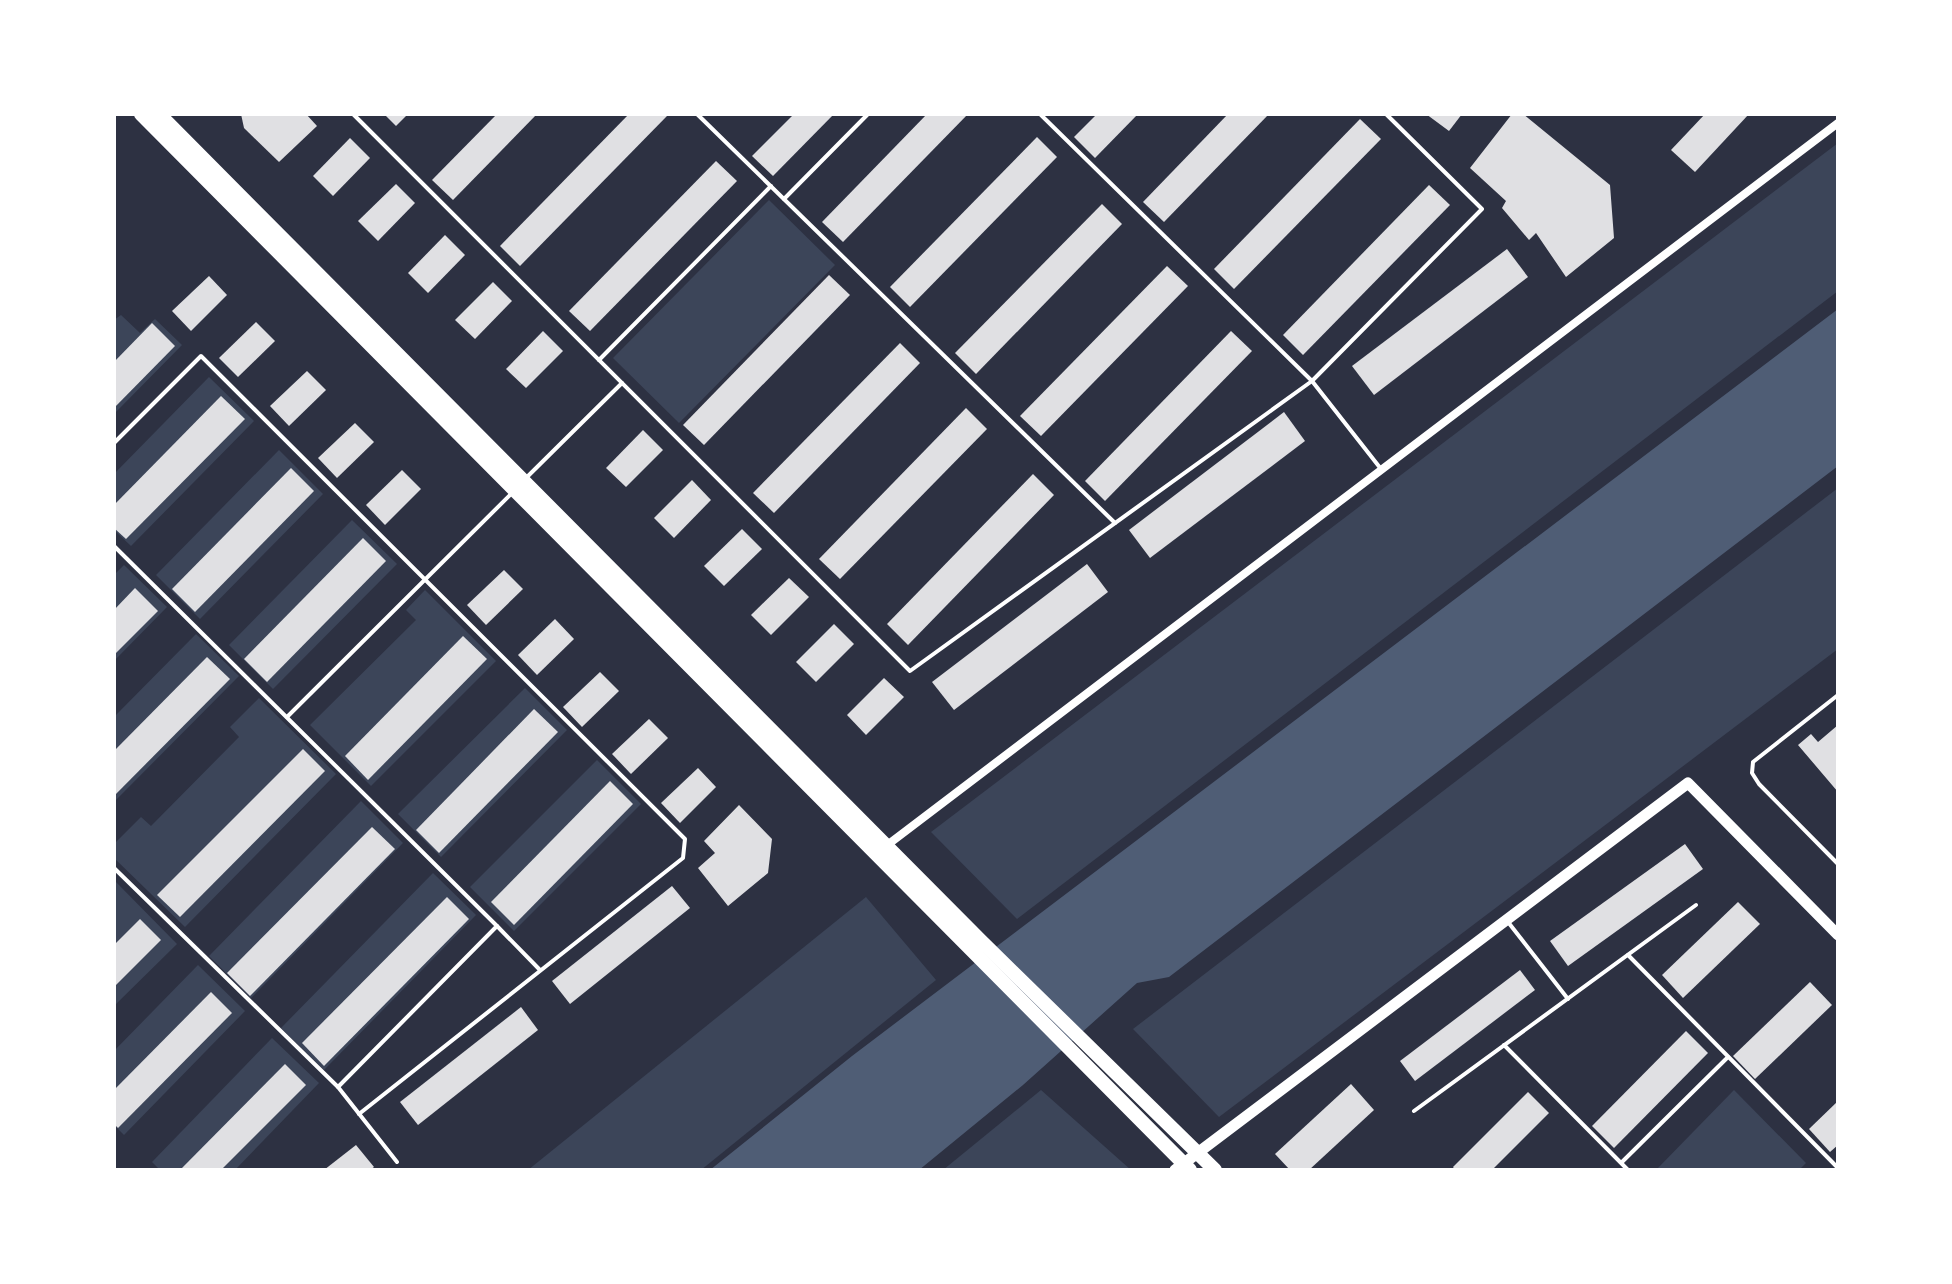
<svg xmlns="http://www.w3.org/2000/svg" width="1952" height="1284" viewBox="0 0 1952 1284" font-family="Figtree,sans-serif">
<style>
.green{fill:#3c4559}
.water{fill:#4f5d75}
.building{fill:#e0e0e3}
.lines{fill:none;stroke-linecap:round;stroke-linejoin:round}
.service{stroke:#fff;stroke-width:4}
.minor{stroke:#fff;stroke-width:8}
.tertiary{stroke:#fff;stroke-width:11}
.primary{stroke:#fff;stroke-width:14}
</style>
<rect width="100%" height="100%" fill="#2d3142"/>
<g class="green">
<path d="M1838,143v148l-821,628 -86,-87z"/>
<path d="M769,200l66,65 -156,158 -66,-65z"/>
<path d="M121,315l19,18 15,-14 27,26 -68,69v-94z"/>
<path d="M209,377l45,44 -123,125 -17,-16v-56z"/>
<path d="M279,450l44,44 -123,125 -44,-44z"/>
<path d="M1838,488v161l-619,468 -86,-88z"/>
<path d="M352,520l45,44 -124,125 -44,-44z"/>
<path d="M124,565l43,42 -53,54v-86z"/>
<path d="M425,590l71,71 -125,125 -61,-61 106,-105 -10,-10z"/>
<path d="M196,634l43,42 -125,126v-85z"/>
<path d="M525,688l42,42 -126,127 -43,-43z"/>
<path d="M259,698l77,76 -151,153 -71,-69v-14l27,-27 10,9 88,-89 -9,-10z"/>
<path d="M597,760l44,44 -127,127 -44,-44z"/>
<path d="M361,801l42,42 -152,155 -42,-42z"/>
<path d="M433,873l43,42 -152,155 -43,-42z"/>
<path d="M114,880l63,64 -63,62z"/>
<path d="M866,897l70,83 -235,190h-173z"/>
<path d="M198,965l47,46 -121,124 -10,-10v-74z"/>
<path d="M272,1038l47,45 -84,87h-75l-8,-8z"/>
<path d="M1041,1090l90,80h-188z"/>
<path d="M1734,1090l72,73 -7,7h-143z"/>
</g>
<path class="water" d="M1838,309v157l-669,511 -32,6 -114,102 -104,85h-209l142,-114z"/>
<g class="building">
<path d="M241,114h65l11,12 -38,36 -35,-34z"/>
<path d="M384,114h24l-12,12z"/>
<path d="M497,114h40l-84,86 -21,-20z"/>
<path d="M629,114h36l2,2 -147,150 -20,-20z"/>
<path d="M794,114h40l-61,62 -21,-20z"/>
<path d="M927,114h41l-125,128 -21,-20z"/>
<path d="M1097,114h41l-43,44 -21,-21z"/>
<path d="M1228,114h41l-105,108 -21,-20z"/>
<path d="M1426,114h36l-13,17z"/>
<path d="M1512,114h11l87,71 4,53 -48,39 -30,-44 -7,7 -27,-32 4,-7 -36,-33z"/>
<path d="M1705,114h44l-54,58 -24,-22z"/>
<path d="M1360,119l21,20 -147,150 -20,-20z"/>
<path d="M1037,137l20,20 -147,150 -20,-20z"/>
<path d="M350,138l20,20 -37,38 -20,-20z"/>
<path d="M716,161l21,20 -147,150 -21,-20z"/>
<path d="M396,184l19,19 -37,38 -20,-20z"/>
<path d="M1429,185l21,20 -147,150 -20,-20z"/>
<path d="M1102,204l20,20 -146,150 -21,-21z"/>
<path d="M445,235l20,20 -37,38 -20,-20z"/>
<path d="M1507,249l21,28 -154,118 -22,-29z"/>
<path d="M1167,266l21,20 -147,150 -21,-20z"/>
<path d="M829,275l21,20 -146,150 -21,-20z"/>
<path d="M209,276l18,19 -36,36 -19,-20z"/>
<path d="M493,282l19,19 -37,38 -20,-19z"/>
<path d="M256,322l19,19 -37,36 -19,-19z"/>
<path d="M152,323l23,23 -61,62v-46z"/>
<path d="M543,331l20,20 -37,37 -20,-19z"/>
<path d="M1231,331l21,20 -147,150 -20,-20z"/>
<path d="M900,343l20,20 -146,150 -21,-20z"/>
<path d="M307,371l19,19 -37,36 -19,-20z"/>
<path d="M221,396l24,23 -119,120 -12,-11v-23z"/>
<path d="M966,408l21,21 -147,150 -21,-20z"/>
<path d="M1284,412l21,29 -155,117 -21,-28z"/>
<path d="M355,423l19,19 -37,36 -19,-20z"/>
<path d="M643,430l20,20 -37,37 -20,-19z"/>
<path d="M291,468l23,23 -119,121 -23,-23z"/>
<path d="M402,470l19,19 -36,36 -19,-20z"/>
<path d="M1033,474l21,21 -146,150 -21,-21z"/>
<path d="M692,480l19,20 -37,38 -20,-20z"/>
<path d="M742,529l20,20 -38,37 -20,-20z"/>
<path d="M363,538l23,23 -119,121 -23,-23z"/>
<path d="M1087,564l21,28 -154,118 -22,-28z"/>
<path d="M504,570l19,19 -37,36 -19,-20z"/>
<path d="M789,578l20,19 -38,38 -20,-20z"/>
<path d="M135,588l23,23 -44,44v-45z"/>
<path d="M555,619l19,20 -37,36 -19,-20z"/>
<path d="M834,624l20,20 -38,38 -20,-20z"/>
<path d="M463,636l24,23 -119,121 -23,-24z"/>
<path d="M207,657l23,22 -116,117v-45z"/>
<path d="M600,672l19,19 -37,36 -19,-20z"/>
<path d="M884,678l20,19 -38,38 -19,-20z"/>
<path d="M534,709l24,23 -119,121 -23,-23z"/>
<path d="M649,719l19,19 -37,36 -19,-20z"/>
<path d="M1838,725v67l-40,-47 13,-11 7,8z"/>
<path d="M303,749l22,22 -145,146 -23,-22z"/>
<path d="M698,768l18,19 -36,36 -19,-20z"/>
<path d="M610,781l23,23 -119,121 -23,-23z"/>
<path d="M739,805l33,34 -4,34 -40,33 -30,-38 17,-15 -11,-12z"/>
<path d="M372,827l23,22 -145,147 -23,-23z"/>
<path d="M1685,844l18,25 -135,97 -18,-25z"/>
<path d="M672,886l18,22 -120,96 -18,-23z"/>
<path d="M447,897l22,22 -145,147 -22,-23z"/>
<path d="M1738,902l22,22 -77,74 -21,-23z"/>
<path d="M140,919l21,21 -47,47v-42z"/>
<path d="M1520,970l15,20 -120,91 -15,-20z"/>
<path d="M1810,982l22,23 -77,74 -22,-23z"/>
<path d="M211,992l21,21 -114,115 -4,-4v-34z"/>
<path d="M521,1007l17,23 -120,95 -18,-23z"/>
<path d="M1686,1031l22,22 -94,95 -22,-22z"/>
<path d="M285,1064l21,21 -85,85h-41z"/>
<path d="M1351,1084l23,26 -65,60h-19l-15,-16z"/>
<path d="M1528,1092l21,21 -57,57h-37l-2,-3z"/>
<path d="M1838,1101v44l-8,7 -21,-23z"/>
<path d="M356,1145l18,22 -4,3h-46z"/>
</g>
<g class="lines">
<g class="service">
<path d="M353,114l557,557 402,-290 170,-172 -96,-95"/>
<path d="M697,114l418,409"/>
<path d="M1040,114l272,267 69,88"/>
<path d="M784,199l84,-85"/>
<path d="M599,360l172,-174"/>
<path d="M114,443l87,-87 484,483 -2,19 -324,256"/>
<path d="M526,478l96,-95"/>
<path d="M114,546l383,380 -159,161"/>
<path d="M1838,695l-85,67 -1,11 7,11 79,80"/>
<path d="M287,717l225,-224"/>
<path d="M114,868l224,219 59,75"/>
<path d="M1508,922l60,77"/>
<path d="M497,926l43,44"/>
<path d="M1628,955l210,213"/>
<path d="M1504,1045l124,125"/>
<path d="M1414,1111l282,-206"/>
<path d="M1622,1162l106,-105"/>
</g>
<path class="minor" d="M886,846l952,-723"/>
<path class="tertiary" d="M1175,1170l513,-387 150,152"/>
<g class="primary">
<path d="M141,114l1049,1056"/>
<path d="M159,114l822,827 234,229"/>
</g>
</g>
<rect width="1952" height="1284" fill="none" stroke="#ffffff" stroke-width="232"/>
</svg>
